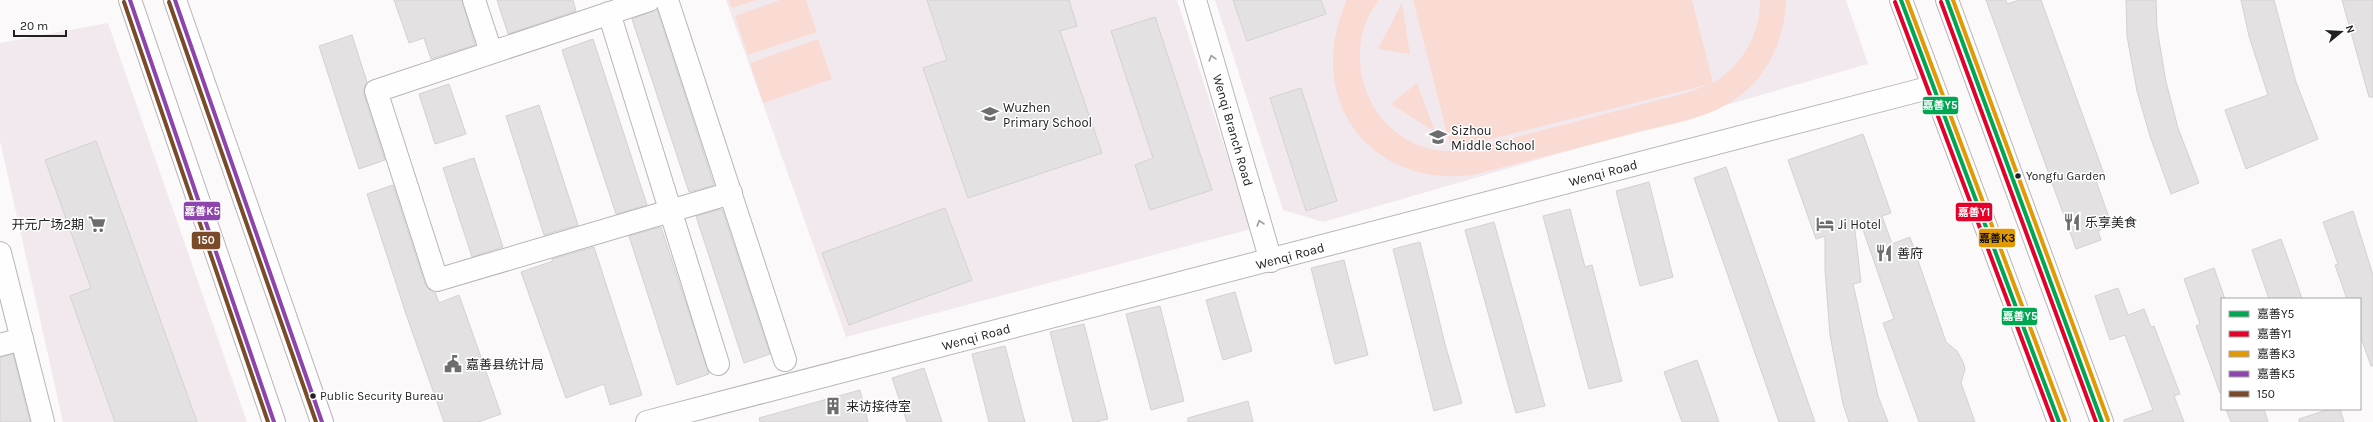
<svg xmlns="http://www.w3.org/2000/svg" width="2373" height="422" viewBox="0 0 2373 422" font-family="Karla,'Noto Sans SC',sans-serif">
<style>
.built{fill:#f1e9ee}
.green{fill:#fadbd3}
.building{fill:#e4e1e2;stroke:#d3d1d2}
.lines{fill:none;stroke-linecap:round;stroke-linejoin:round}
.minor-casing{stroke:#b8b5b7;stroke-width:24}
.major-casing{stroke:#b8b5b7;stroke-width:24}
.minor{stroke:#fffefe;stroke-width:22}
.major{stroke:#fffefe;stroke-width:22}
.bus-1-casing{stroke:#fff;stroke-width:7}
.bus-2-casing{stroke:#fff;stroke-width:7}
.bus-3-casing{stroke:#fff;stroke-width:7}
.bus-4-casing{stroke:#fff;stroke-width:7}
.bus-5-casing{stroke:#fff;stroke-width:7}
.bus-1{stroke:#00a651;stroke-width:4}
.bus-2{stroke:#e4002b;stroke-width:4}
.bus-3{stroke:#e29903;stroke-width:4}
.bus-4{stroke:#8e44ad;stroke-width:4}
.bus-5{stroke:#7a4b2a;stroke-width:4}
.oneway{stroke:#9c9b9b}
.bus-dot{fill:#222122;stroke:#fff;stroke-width:1.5}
.labels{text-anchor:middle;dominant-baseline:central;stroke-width:3;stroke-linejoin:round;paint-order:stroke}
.bus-label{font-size:12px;fill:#222122;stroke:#fff;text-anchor:start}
.poi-label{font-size:13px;fill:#222122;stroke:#fff;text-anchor:start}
.street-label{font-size:13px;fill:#222122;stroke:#fff}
.line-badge{stroke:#fff;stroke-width:1.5}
.badge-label{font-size:11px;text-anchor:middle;font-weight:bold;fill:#fff}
.pale-badge-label{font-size:11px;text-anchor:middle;font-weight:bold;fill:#111}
</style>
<rect width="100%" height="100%" fill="#fcf9fb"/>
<g class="built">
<path d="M726,0h451l74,229 -405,108z"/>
<path d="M1215,0h631l22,64 -545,158 -40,-12z"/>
<path d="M108,23l139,399h-184l-63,-281v-98z"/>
</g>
<g class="green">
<path d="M729,0h28l-25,8z"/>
<path d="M780,0h26l11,32 -69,23 -13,-39z"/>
<path d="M1347,0h32c-41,52 -13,133 51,149 14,3 27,2 40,0l216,-56 24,-9 -259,65 -38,-149h279l21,83c30,-18 47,-49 47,-83h26c-1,38 -17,75 -48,97 -29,22 -69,27 -103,36 -54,14 -108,28 -162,42 -106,13 -170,-79 -126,-175z"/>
<path d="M1402,3l8,51 -32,-5z"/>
<path d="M818,39l14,40 -69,24 -13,-40z"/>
<path d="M1417,83l18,49 -44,-28z"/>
</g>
<g class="building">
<path d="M394,0h68l13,45 -44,14 -7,-21 -15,5z"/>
<path d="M497,0h76l3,11 -68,23z"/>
<path d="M927,0h142l8,26 -17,5 42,122 -134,45 -45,-130 24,-8z"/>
<path d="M1233,0h88l5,14 -79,27z"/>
<path d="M1986,0h20l1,4 12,-4h22l63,174 -9,4 17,48 -14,5 3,9 -25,9z"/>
<path d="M2126,0h30l1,28 9,54 12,46 21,55 -28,11 -21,-58 -13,-45 -10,-55z"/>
<path d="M2241,0h33l22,82 22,57 -72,30 -21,-59 43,-15 -19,-59z"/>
<path d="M2342,0h31v97h-4z"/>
<path d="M657,9l57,176 -25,7 -57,-173z"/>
<path d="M1155,17l57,173 -62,20 -15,-45 18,-7 -42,-127z"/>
<path d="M352,35l15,47 -3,6v7l21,65 -26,9 -40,-123z"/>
<path d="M593,39l54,166 -31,9 -54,-164z"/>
<path d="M449,84l17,50 -31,10 -16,-50z"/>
<path d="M1301,88l36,113 -31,10 -36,-113z"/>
<path d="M539,105l39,120 -34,10 -38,-119z"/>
<path d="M1863,134l28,79 -9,3 10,28 18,-7 36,105 11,9 6,11 2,7 -4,14 14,39h-56l-36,-99 11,-4 -34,-98 -6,1 7,60 -8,2 25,112 10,26h-39l-6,-18 -13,-69 -5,-66v-33l-9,3 -28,-79z"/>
<path d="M96,141l101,281h-82l-45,-126 21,-8 -46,-128z"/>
<path d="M474,158l29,89 -31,10 -29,-89z"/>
<path d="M1726,167l46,132 43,123h-36l-31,-89 -54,-155z"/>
<path d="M1649,182l24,95 -33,9 -24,-95z"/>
<path d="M393,185l32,99 4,5 6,3 4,11 20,-8 42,119 -23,8h-34l-38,-108 -39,-120z"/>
<path d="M945,208l27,72 -123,45 -27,-72z"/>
<path d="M722,209l48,145 -26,9 -48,-147z"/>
<path d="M1570,209l15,58 7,-2 30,116 -33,8 -46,-173z"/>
<path d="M2353,211l20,64v91h-2l-11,-31v-36h-13l-12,-34 3,-1 -15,-42z"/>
<path d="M1494,222l51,184 -29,7 -51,-183z"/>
<path d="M661,227l48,147 -32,11 -48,-149z"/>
<path d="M2281,239l14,39 7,21h-33l-17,-49z"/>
<path d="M1420,242l25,102 17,59 -28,8 -41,-162z"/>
<path d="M594,247l48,148 -32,10 -6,-21 -38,14 -45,-126 32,-11 -1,-2z"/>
<path d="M1344,260l24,95 -33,9 -24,-96z"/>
<path d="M2214,268l11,31h-3v94h-2l-24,-67 4,-2 -16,-45z"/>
<path d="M2118,288l10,27 16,-6 7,18 3,-1 26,68 -6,2 10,26h-60v-2l29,-10 -28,-75 -15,5 -15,-44z"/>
<path d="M1235,292l17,59 -29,9 -17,-60z"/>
<path d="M1160,306l24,95 -33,9 -25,-96z"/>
<path d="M1084,324l24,95 -12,3h-23l-23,-90z"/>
<path d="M1005,346l20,76h-36l-17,-68z"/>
<path d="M13,354l17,68h-30v-65z"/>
<path d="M1697,360l22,62h-37l-18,-50z"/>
<path d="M924,368l18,54h-35l-15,-44z"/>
<path d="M860,390l8,32h-108l-1,-4z"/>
<path d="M1248,401l5,21h-65v-4z"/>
<path d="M2226,409h38l4,13h-37z"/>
<path d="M2330,409h10l4,13h-45v-3z"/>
</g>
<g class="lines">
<g class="minor-casing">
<g id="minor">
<path d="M474,0l17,52"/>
<path d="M649,0l-273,91 61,189 294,-87"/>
<path d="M667,0l118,360"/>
<path d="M1195,0l76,261"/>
<path d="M609,13l109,351"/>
<path d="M0,253l43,169"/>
<path d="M0,345l22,-6"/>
<path d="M647,422l1285,-335"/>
</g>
</g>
<g class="major-casing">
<g id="major">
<path d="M130,0l144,422"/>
<path d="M175,0l147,422"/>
<path d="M1901,0l158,422"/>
<path d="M1947,0l155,422"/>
</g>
</g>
<use href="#minor" class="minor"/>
<use href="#major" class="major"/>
<g class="bus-1-casing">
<g id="bus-1">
<path d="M1901,0l158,422"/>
<path d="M1947,0l155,422"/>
</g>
</g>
<g class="bus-2-casing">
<g id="bus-2">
<path d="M1895,2l158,420"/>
<path d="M1941,2l155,420"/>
</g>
</g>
<g class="bus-3-casing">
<g id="bus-3">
<path d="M1907,0l158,420"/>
<path d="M1953,0l155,420"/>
</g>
</g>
<g class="bus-4-casing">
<g id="bus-4">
<path d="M130,0l144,422"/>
<path d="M175,0l147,422"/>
</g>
</g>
<g class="bus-5-casing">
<g id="bus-5">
<path d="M124,2l144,420"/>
<path d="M169,2l147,420"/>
</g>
</g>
<use href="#bus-1" class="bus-1"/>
<use href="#bus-2" class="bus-2"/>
<use href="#bus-3" class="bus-3"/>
<use href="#bus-4" class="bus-4"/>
<use href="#bus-5" class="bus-5"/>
</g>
<defs><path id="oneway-chevron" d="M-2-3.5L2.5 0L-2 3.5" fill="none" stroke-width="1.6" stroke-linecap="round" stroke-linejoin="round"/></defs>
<g class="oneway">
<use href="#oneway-chevron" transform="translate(1212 58) rotate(-106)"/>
<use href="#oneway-chevron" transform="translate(1260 223) rotate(-106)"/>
</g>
<defs>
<g id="school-bare" transform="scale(1.38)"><path d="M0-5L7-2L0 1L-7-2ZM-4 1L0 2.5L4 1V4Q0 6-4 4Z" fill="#6e6d6e" stroke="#fff" stroke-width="2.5" paint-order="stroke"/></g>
<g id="restaurant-bare" transform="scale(1.38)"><path d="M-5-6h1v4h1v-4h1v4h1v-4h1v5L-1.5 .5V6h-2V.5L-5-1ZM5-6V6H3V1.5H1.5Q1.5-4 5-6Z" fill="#6e6d6e" stroke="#fff" stroke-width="2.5" paint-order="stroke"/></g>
<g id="supermarket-bare" transform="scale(1.38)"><path d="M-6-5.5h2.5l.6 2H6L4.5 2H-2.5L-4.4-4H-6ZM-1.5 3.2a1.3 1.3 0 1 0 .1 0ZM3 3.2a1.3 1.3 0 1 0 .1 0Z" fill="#6e6d6e" stroke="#fff" stroke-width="2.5" paint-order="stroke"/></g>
<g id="hotel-bare" transform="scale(1.38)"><path d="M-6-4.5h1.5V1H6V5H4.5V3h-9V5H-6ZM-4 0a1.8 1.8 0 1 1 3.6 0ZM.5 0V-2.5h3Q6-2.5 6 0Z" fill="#6e6d6e" stroke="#fff" stroke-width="2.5" paint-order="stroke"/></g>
<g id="civic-bare" transform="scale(1.38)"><path d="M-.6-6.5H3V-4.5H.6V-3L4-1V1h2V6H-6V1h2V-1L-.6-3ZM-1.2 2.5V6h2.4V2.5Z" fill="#6e6d6e" stroke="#fff" stroke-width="2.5" paint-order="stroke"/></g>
<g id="building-bare" transform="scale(1.38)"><path d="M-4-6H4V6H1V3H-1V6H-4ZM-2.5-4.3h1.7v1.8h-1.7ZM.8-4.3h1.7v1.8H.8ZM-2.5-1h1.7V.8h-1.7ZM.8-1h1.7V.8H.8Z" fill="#6e6d6e" stroke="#fff" stroke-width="2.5" paint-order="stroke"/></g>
</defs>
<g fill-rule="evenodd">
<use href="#school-bare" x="990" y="114"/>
<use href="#school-bare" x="1438" y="137"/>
<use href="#restaurant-bare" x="2072" y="222"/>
<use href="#supermarket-bare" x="97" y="224"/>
<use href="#hotel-bare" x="1825" y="224"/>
<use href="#restaurant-bare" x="1884" y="253"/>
<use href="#civic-bare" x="453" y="364"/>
<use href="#building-bare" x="833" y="406"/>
</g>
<g class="bus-dot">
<circle cx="2018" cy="176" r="3.5"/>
<circle cx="313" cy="396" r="3.5"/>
</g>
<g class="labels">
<g class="bus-label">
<text x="2026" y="176">Yongfu Garden</text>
<text x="320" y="396">Public Security Bureau</text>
</g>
<g class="poi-label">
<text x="1003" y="107">Wuzhen<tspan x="1003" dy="15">Primary School</tspan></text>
<text x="1451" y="130">Sizhou<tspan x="1451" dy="15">Middle School</tspan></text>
<text x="2085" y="222">乐享美食</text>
<text x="84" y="224" text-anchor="end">开元广场2期</text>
<text x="1838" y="224">Ji Hotel</text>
<text x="1897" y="253">善府</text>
<text x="466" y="364">嘉善县统计局</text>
<text x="846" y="406">来访接待室</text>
</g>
<g class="street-label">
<text transform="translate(1233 130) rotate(74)">Wenqi Branch Road</text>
<text transform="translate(1603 173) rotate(-15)">Wenqi Road</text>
<text transform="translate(1290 256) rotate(-15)">Wenqi Road</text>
<text transform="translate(976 337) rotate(-15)">Wenqi Road</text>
</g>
</g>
<g class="line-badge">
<rect x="1922" y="96" width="37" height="19" rx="4" fill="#00a651"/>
<rect x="183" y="201" width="38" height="20" rx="4" fill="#8e44ad"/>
<rect x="1955" y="202" width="38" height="20" rx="4" fill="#e4002b"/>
<rect x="1978" y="228" width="38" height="20" rx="4" fill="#e29903"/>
<rect x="191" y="231" width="30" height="19" rx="4" fill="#7a4b2a"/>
<rect x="2001" y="307" width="37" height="19" rx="4" fill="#00a651"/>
</g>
<g class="badge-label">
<text x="1940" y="109">嘉善Y5</text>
<text x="202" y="215">嘉善K5</text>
<text x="1974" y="216">嘉善Y1</text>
<text x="206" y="244">150</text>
<text x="2020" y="320">嘉善Y5</text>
</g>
<g class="pale-badge-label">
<text x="1997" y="242">嘉善K3</text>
</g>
<rect x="2221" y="298" width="140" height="112" fill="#ffffff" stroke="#a7a6a7"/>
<rect x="2229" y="311" width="20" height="6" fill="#00a651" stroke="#a7a6a7"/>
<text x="2257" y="318" font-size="12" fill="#222122">嘉善Y5</text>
<rect x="2229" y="331" width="20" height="6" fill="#e4002b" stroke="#a7a6a7"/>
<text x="2257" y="338" font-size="12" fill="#222122">嘉善Y1</text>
<rect x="2229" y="351" width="20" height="6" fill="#e29903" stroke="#a7a6a7"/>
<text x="2257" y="358" font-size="12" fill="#222122">嘉善K3</text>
<rect x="2229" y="371" width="20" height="6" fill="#8e44ad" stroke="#a7a6a7"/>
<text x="2257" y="378" font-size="12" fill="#222122">嘉善K5</text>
<rect x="2229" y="391" width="20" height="6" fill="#7a4b2a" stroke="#a7a6a7"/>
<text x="2257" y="398" font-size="12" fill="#222122">150</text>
<g transform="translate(2341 32) rotate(72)" stroke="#ffffff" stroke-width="3" paint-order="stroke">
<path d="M0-3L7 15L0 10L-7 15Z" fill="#222122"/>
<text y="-6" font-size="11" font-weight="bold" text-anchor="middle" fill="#222122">N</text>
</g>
<path d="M14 30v6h52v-6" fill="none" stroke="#222122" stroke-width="2"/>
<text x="20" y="30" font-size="12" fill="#222122" stroke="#ffffff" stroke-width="3" paint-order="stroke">20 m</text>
</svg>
